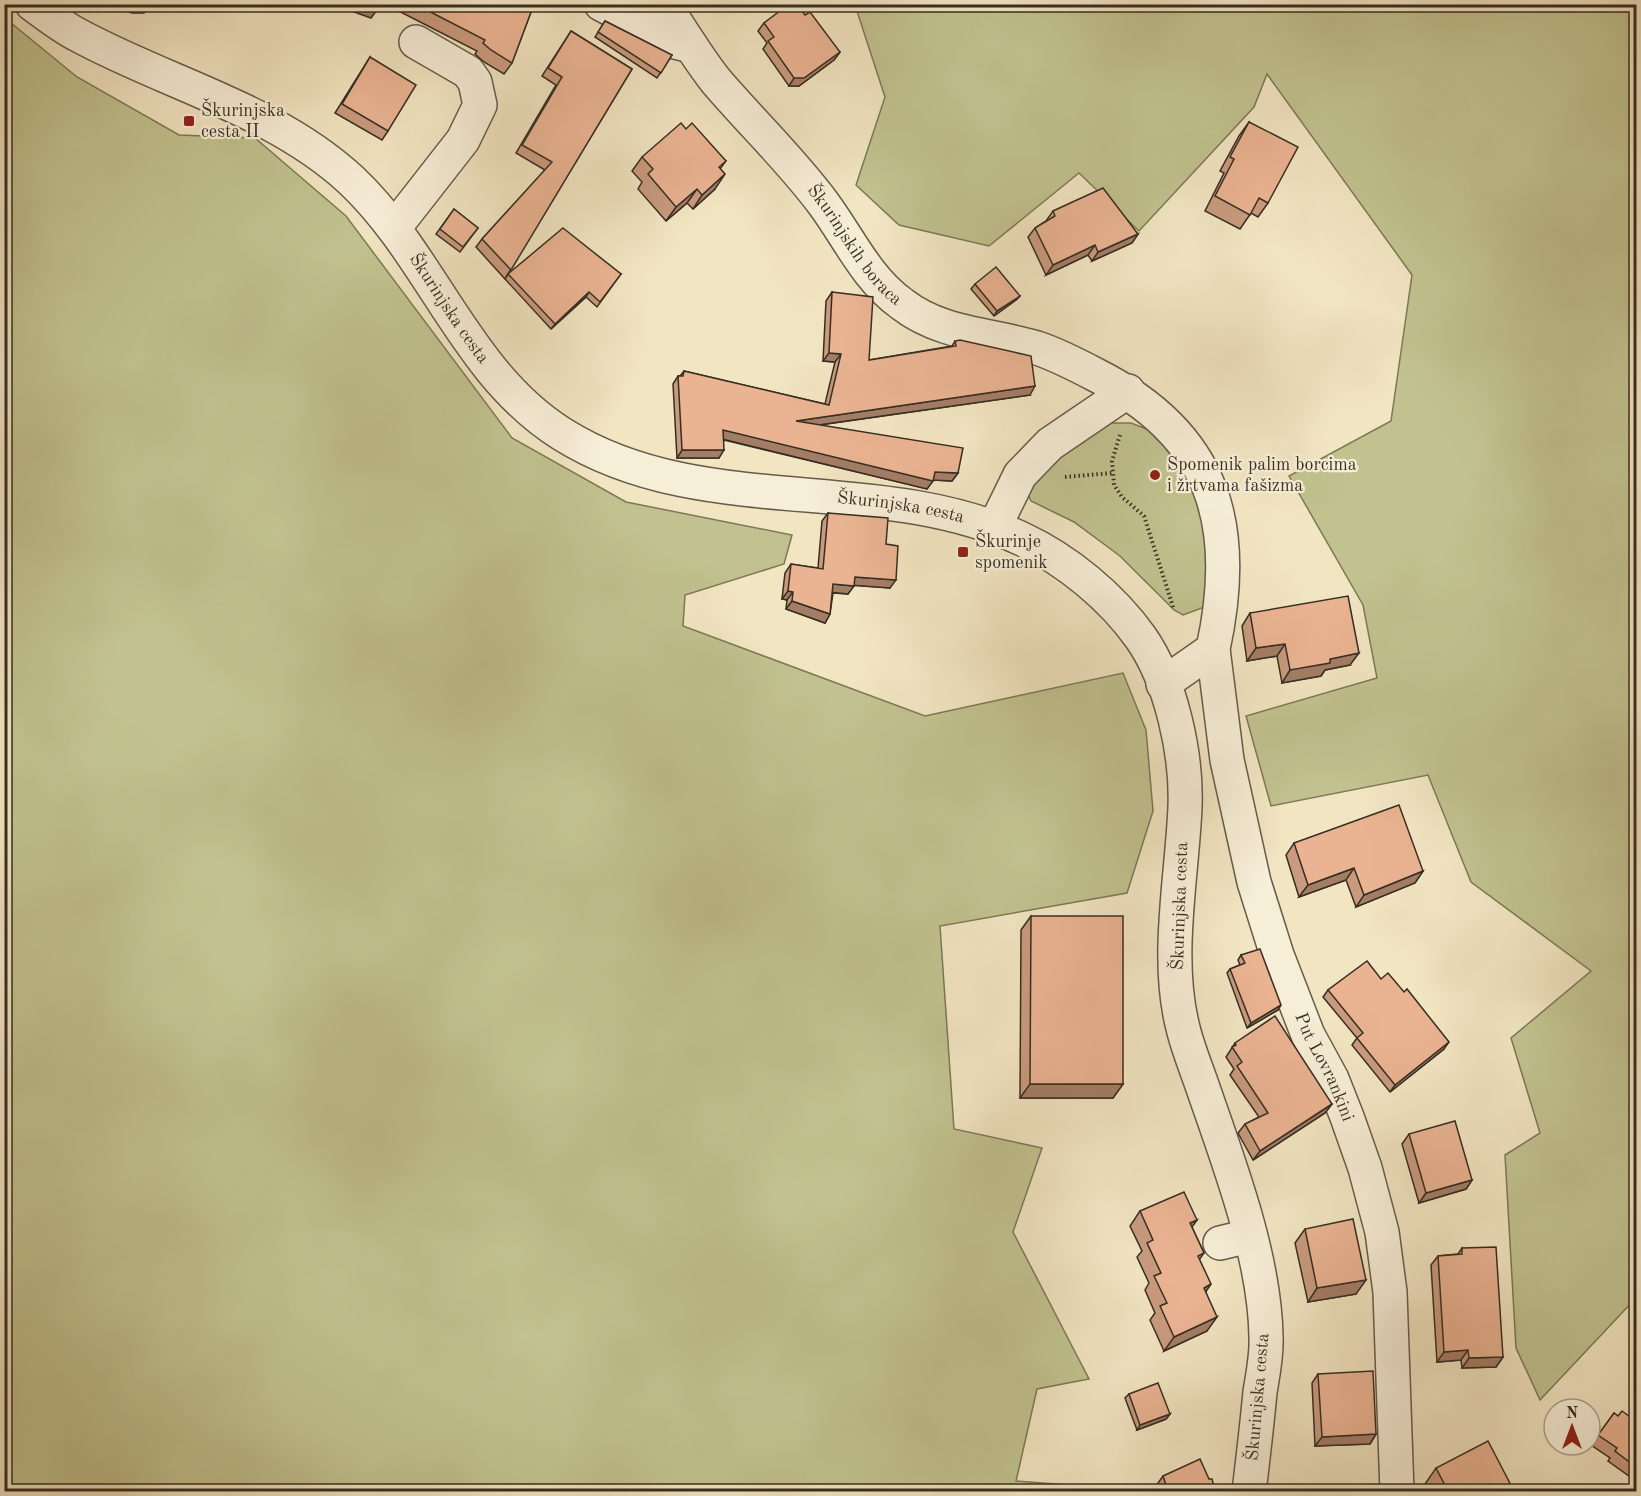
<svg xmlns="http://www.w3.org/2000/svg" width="1641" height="1496" viewBox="0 0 1641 1496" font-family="'Old Standard TT',serif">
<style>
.green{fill:#c1c28f;stroke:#7c7858;stroke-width:1.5}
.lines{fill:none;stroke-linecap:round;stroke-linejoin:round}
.minor-casing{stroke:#665c4a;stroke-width:36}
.path{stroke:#372e22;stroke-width:4;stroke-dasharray:1.5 3;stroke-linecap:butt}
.minor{stroke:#f7eed7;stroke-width:33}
.wall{fill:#c99a7e;stroke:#372e22;stroke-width:1.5}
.shaded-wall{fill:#a47d66;stroke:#372e22;stroke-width:1.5}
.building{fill:#eab392;stroke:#372e22;stroke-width:1.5}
.poi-dot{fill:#8f2418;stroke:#f7eed7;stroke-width:2}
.labels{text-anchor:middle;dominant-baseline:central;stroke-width:4.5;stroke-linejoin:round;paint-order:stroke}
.poi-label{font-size:18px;fill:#372e22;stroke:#f7eed7;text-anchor:start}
.street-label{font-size:18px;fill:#372e22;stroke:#f7eed7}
</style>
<rect width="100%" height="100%" fill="#f2e5c2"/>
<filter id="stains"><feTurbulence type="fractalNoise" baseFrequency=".00333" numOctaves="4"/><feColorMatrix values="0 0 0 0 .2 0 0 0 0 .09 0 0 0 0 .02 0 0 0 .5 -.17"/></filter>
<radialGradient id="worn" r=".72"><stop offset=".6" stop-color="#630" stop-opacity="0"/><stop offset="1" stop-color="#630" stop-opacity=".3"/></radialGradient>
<g class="green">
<path d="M855,5h781v1293l-96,102 -24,-52 -11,-193 35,-22 -29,-95 80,-67 -120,-89 -43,-107 -157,31 -25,-90 131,-38 -14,-73 -74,-129 102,-55 21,-146 -145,-201 -13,33 -115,124 -60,-58 -90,73 -90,-21 -43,-40 29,-88z"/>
<path d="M5,18l72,59 102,58 76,3 91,78 166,222 114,64 166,33 -8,29 -99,31 -2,31 242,90 198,-43 23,57 7,81 -26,82 -187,33 14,203 88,19 -29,84 76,147 -52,10 -21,92 65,5v5h-1076z"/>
<path d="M1112,423h19l18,7 20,14 39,75 2,86 -27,10 -9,-5 -54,-54 -46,-34 -43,-21 -3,-7 3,-21 62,-45z"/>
</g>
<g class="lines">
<g class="minor-casing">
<g id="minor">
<path id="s1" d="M32,4c15,11 30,23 46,31 90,49 196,74 273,145 81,76 114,193 211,254 138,87 314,37 460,105 45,21 90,58 119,99 30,43 46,116 44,169 -3,71 -20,151 -2,221 5,21 14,42 21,63 26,75 61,167 62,246 1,18 -3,37 -6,55 -3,33 -7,66 -11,100"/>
<path d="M601,4l70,37 20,5"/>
<path id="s2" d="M664,4c17,26 33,53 52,77 35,41 75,79 107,122 26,35 43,75 79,101 40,31 89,30 135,44 21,7 40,17 59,27 119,60 144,150 117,274l-50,35"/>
<path d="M395,227l68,-87 17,-35 -5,-23 -7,-10 -52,-30"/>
<path d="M994,528l26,-53 30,-31 78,-53"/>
<path id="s3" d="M1213,649l14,111 27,122 23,73 31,80 24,44 15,38 18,51 17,64 8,60 7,200"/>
<path d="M1220,1243l29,-7"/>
</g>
</g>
<g class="path">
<path d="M1120,435l-8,26 2,24 8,12 22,19 30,94"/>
<path d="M1065,477l47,-4"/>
</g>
<use href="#minor" class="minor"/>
</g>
<g class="wall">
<path d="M385,4h149l-22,59 -8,11 -20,-12 -9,-8 2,-3z"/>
<path d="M805,15l35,37 -6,8 -35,26h-10l-26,-37 4,-6 -9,-12 6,-8z"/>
<path d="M605,21l67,34 -15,23 -62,-41z"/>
<path d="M571,31l61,38 -127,210 -29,-32 6,-8 63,-69 -29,-17 40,-68 -14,-9z"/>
<path d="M370,57l18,74 -6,9 -47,-27z"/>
<path d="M1249,122l19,81 -10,14 -7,-4 -11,16 -35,-18 19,-38 -4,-2 19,-35z"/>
<path d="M686,129l40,32 -6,8 -5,20 -22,20 -6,-6 -21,18 -28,-32 4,-7 -10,-11 10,-14z"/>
<path d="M454,209l24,19 -18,24 -24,-18z"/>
<path d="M1053,211l85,23 -6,9 -40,18 -4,-6 -42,20 -18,-38 7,-9 11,-7z"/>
<path d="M508,274h113l-24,33 -11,-10 -35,32 -46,-50z"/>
<path d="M975,284l45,12 -4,4 -22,16 -23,-27z"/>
<path d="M832,292l37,68 83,-14 3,-5 75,54 -210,30 138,48 -6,8 -19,-1 -6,9 -203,-49 -5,18h-42l-4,-74 5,-8h2l4,-5 141,33 10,-42 -12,-1 3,-60z"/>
<path d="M828,513l58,31 4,44 -36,-3 -6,9 -15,-1 -3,21 -5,9 -39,-14 1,-9 -5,-1 3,-26 6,-9 27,4 4,-47z"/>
<path d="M1250,613l100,52 -25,5 -4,6 -39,7 -5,-27 -30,5 -5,-35z"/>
<path d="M1294,843l129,28 -8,12 -59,24 -10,-27 -47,17 -13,-42z"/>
<path d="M1031,916l92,168 -10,14h-93l1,-168z"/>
<path d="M1241,955l37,55 -31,18 -20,-55 3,-4 10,-4 -2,-5z"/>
<path d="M1381,979l23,13 40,57 -54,43 -38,-47 5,-7 -34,-41 5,-7z"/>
<path d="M1235,1043l97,61 -7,9 -72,47 -15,-27 7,-9 14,-7 -29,-42 4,-6 -8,-12z"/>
<path d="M1409,1134l63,46 -6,9 -47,14 -17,-59z"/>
<path d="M1140,1211l52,16 12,26 -5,7 7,32 1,39 -43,20 -14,-31 5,-7 -10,-23 4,-7 -12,-26 5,-6 -12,-25z"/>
<path d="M1305,1229l51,65 -48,8 -13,-59z"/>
<path d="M1462,1248l41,109 -7,10 -34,1 -1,-8 -24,2 -6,-97 7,-9 20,-2z"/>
<path d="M1318,1374l58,60 -6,10 -55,2 -3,-63z"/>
<path d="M1129,1394l41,20 -4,5 -29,11 -12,-32z"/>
<path d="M1614,1413l4,3 18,5v-1v61l-28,-20 2,-3 -19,-13z"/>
<path d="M1436,1468l78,23h-89l-2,-4z"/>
<path d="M1163,1476l46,3 6,12h-62v-1z"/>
</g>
<g class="shaded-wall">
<path d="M115,4h12l21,4 -4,5h-12l-18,-7z"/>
<path d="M332,4h39l8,3 -8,11z"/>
<path d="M840,52l-6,8 -35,26h-10l5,-8z"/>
<path d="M725,174l-10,15 -22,20 9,-14z"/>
<path d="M697,189l-10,14 -21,18 10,-14z"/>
<path d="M1138,234l-6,9 -40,18 6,-9z"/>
<path d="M1095,245l-7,10 -42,20 7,-10z"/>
<path d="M589,292l-3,5 -35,32 4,-5z"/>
<path d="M1020,296l-4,4 -22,16 3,-5z"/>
<path d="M829,353l12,1 -6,8 -12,-1z"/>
<path d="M1035,386l-5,9 -240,34 6,-8z"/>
<path d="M723,430l212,42 23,1 -6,8 -20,-1 1,1 -6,8 -209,-51z"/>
<path d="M682,450h42l-5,8h-42z"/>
<path d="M855,577l41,3 -6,8 -41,-3z"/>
<path d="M833,584l21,2 -6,8 -20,-2z"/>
<path d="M788,591l5,1 -6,8 -5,-1z"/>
<path d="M792,601l38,13 -5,9 -39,-14z"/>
<path d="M1285,644l-8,12 -30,5 9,-13z"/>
<path d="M1359,653l-9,12 -25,5 -4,6 -39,7 8,-13 40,-11z"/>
<path d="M1354,868l-8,12 -47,17 9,-12z"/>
<path d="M1423,871l-8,12 -59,24 8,-12z"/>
<path d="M1281,1005l-3,5 -31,18 4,-5z"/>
<path d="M1449,1042l-5,7 -54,43 5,-7z"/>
<path d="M1030,1084h93l-10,14h-93z"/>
<path d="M1332,1104l-7,9 -72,47 7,-9z"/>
<path d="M1472,1180l-6,9 -47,14 7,-10z"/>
<path d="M1197,1220l-10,14 3,-11z"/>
<path d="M1366,1280l-10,14 -48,8 9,-14z"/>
<path d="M1211,1284l-10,15 3,-11z"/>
<path d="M1217,1317l-10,14 -43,20 10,-14z"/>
<path d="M1468,1350l-7,10 -24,2 7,-10z"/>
<path d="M1503,1357l-7,10 -34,1 7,-10z"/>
<path d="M1170,1414l-4,5 -29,11 3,-5z"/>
<path d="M1376,1434l-6,10 -55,2 7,-9z"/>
</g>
<g class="building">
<path d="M127,4h22l-1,4h-13z"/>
<path d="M371,4h9l-1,3z"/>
<path d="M415,4h119l-22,59 -21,-13 -8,-7 2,-3z"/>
<path d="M789,4h8l8,11 5,-3 30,40 -36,26h-10l-26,-37 6,-4 -10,-14z"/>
<path d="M605,21l67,34 -11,18 -63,-41z"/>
<path d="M571,31l61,38 -121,201 -29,-31 70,-77 -30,-17 40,-68 -14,-9z"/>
<path d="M370,57l46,28 -28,46 -46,-27z"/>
<path d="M1249,122l49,25 -30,56 -9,-5 -9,17 -35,-19 19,-37 -4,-2z"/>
<path d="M681,123l5,6 6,-6 34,38 -7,6 6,7 -23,21 -5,-6 -21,18 -28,-33 5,-5 -11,-12z"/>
<path d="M1103,188l35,46 -40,18 -3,-7 -42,20 -18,-37 20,-12 -2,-5z"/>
<path d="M454,209l24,19 -15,19 -23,-18z"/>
<path d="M563,228l58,46 -21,28 -11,-10 -34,32 -47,-50z"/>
<path d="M996,267l24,29 -23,15 -22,-27z"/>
<path d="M832,292l41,5 -4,63 87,-14 -1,-5 5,-1 71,16 4,30 -239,35 167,27 -5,25 -23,-1 -2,9 -210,-51 1,20h-42l-4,-74h5l1,-5 145,34 12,-51 -12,-1z"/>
<path d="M828,513l60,5 -2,26 12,2 -2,34 -41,-3 -1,9 -21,-2 -3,30 -38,-13 1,-9 -5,-1 3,-27 32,5z"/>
<path d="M1348,596l11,57 -29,6v4l-40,7 -5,-26 -29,4 -6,-35z"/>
<path d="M1399,805l24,66 -59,24 -10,-27 -46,17 -14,-42z"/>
<path d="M1031,916h92v168h-93z"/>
<path d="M1260,949l21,56 -30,18 -21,-54 15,-6 -4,-8z"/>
<path d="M1367,961l14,18 7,-6 16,19 3,-3 42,53 -54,43 -38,-47 6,-5 -35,-43z"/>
<path d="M1275,1016l57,88 -72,47 -15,-27 23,-11 -31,-47 5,-4 -10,-15 4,-2 -1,-2z"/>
<path d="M1455,1121l17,59 -46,13 -17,-59z"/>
<path d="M1184,1192l13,28 -7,3 14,30 -6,3 13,28 -7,4 13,29 -43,20 -14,-31 7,-3 -13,-27 7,-3 -14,-30 6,-3 -13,-29z"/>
<path d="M1353,1219l13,61 -49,8 -12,-59z"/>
<path d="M1496,1247l7,110 -34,1 -1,-8 -24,2 -6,-96 24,-2v-6z"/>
<path d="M1373,1371l3,63 -54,3 -4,-63z"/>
<path d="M1158,1383l12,31 -30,11 -11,-31z"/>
<path d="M1622,1411l14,10v-1v47l-21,-16 2,-3 -19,-13 16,-22 4,3z"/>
<path d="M1488,1441l26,50h-66l-12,-23z"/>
<path d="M1200,1459l9,20h3l3,12h-47l-5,-15z"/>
</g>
<g class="poi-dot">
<rect x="183" y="115" width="12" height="12" rx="3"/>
<circle cx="1155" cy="475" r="6"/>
<rect x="957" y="546" width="12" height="12" rx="3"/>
</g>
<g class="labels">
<g class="poi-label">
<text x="201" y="111">Škurinjska<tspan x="201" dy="21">cesta II</tspan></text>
<text x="1167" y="465">Spomenik palim borcima<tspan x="1167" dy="21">i žrtvama fašizma</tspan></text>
<text x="975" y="542">Škurinje<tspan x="975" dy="21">spomenik</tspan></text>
</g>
<g class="street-label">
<text stroke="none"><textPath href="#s2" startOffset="308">Škurinjskih boraca</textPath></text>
<text stroke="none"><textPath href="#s1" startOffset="528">Škurinjska cesta</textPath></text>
<text stroke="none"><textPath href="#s1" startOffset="1048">Škurinjska cesta</textPath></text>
<text transform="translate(1180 906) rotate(-88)">Škurinjska cesta</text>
<text stroke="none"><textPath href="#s3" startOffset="435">Put Lovrankini</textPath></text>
<text transform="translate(1258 1397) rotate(-85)">Škurinjska cesta</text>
</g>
</g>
<rect width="1641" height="1496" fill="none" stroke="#f2e5c2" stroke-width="24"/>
<rect x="6" y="6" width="1629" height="1484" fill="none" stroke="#372e22" stroke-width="3"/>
<rect x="12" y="12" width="1617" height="1472" fill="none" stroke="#372e22" stroke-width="1.5"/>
<g transform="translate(1572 1427)"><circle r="28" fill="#f7eed7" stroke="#aaa18f" stroke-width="1.5"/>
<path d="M0-4.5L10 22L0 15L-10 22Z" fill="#8f2418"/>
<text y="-9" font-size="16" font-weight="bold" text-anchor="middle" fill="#372e22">N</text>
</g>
<rect width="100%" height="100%" filter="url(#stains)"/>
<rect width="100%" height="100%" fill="url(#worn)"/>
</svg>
